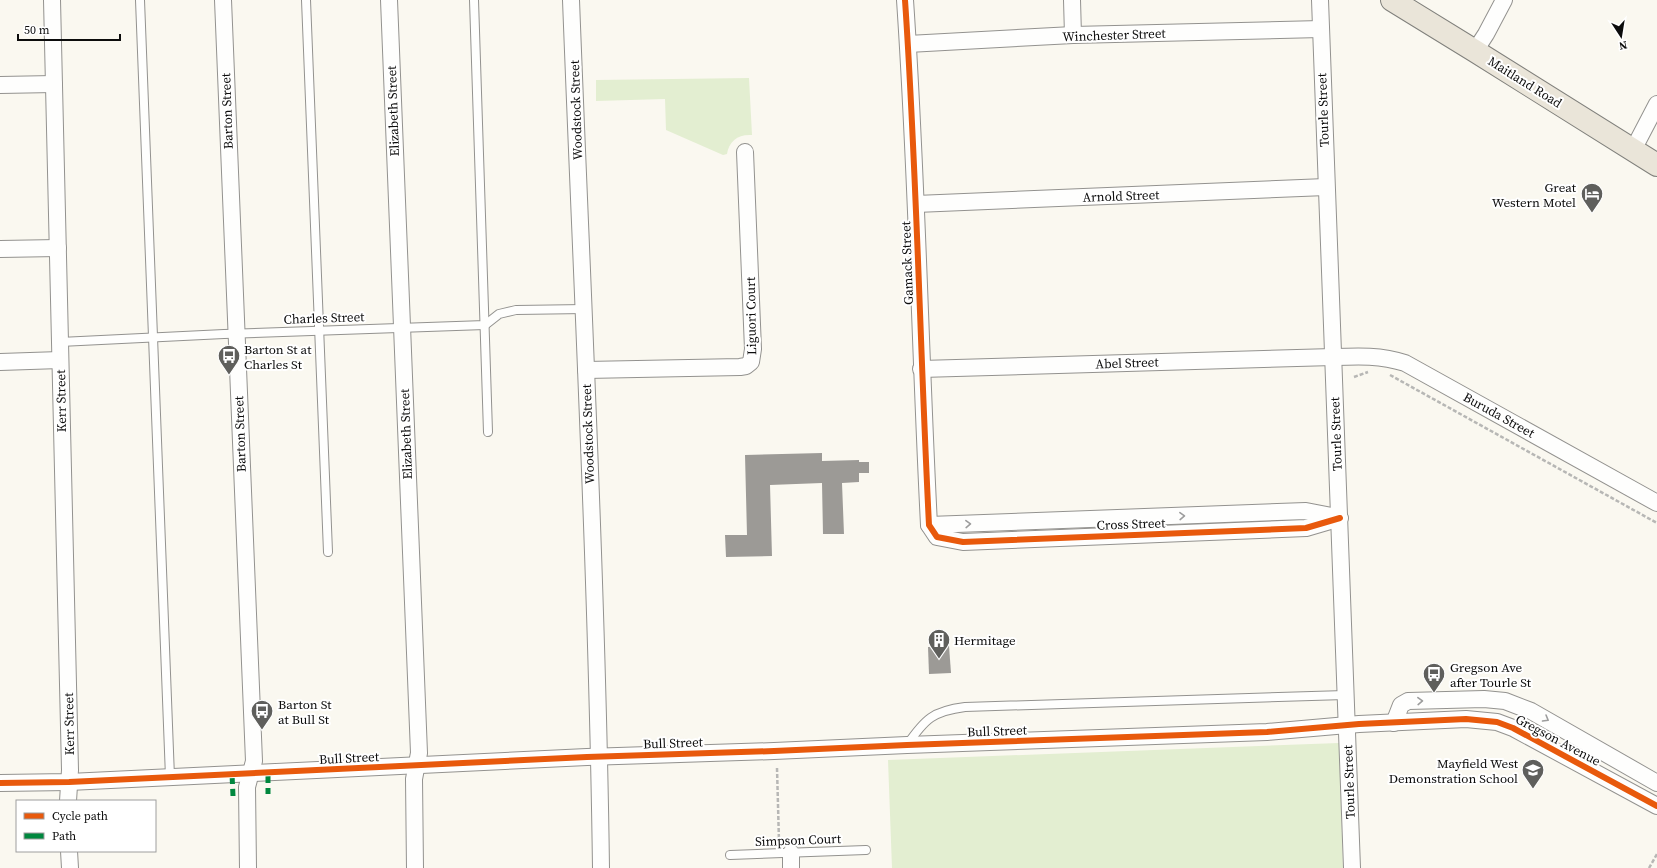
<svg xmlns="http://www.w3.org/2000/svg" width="1657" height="868" viewBox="0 0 1657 868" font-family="'Source Serif 4',serif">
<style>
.green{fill:#e3eed1}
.building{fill:#9c9a96}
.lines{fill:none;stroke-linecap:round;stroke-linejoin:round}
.lane-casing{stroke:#93928f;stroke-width:10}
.street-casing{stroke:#93928f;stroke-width:18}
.primary-casing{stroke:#80807c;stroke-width:24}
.path{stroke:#b7b7b5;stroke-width:2.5;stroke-dasharray:4 2;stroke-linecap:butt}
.lane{stroke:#fefefd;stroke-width:8}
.street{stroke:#fefefd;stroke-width:16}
.primary{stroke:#eae5d9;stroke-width:22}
.quiet{stroke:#00873e;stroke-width:5;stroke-dasharray:10 5;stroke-linecap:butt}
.cycleway-casing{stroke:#fff;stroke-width:8}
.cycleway{stroke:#e8590c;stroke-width:6}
.oneway{stroke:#9d9d9d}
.labels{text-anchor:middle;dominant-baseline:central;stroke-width:4;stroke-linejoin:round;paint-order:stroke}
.street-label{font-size:13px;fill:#0c0c0c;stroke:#fff}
.poi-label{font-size:13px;fill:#0c0c0c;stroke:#fff;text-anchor:start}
</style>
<rect width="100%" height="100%" fill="#faf8f0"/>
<g class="green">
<path d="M749,78l3,57c-14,-1 -23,6 -25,19l-4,1 -57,-25 -1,-31 -69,2v-21z"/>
<path d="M1339,743l4,125h-451l-4,-108z"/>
</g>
<g class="building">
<path d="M822,453v8l37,-1v2h10v11h-10v9l-17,1 2,51h-21l-1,-51 -52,2 2,71 -46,1 -1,-22h22l-2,-80z"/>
<path d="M949,646l2,27 -22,1 -1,-27z"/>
</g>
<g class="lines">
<g class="lane-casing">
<g id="lane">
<path d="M140,0l30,777"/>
<path d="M306,0l22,552"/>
<path d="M474,0l14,432"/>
<path d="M60,342l164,-8 261,-9 14,-11 17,-4 69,-1"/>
<path d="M907,745c18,-26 26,-34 58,-38l380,-12"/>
<path d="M730,855l136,-5"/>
</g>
</g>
<g class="street-casing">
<g id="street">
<path d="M52,0l18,770 -2,31"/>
<path d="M223,0l31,761 -7,26 1,81"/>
<path d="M389,0l30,753 -5,26 1,89"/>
<path d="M571,0c11,289 26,579 30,868"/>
<path d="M905,0c12,175 15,350 24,525l8,12 26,5 343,-14 34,-10"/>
<path d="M1072,0l1,35"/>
<path d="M1320,0l32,868"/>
<path d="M908,44l165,-9 248,-6"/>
<path d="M1475,51l11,-17 18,-34"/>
<path d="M0,85l54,-1"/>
<path d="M1633,150l24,-46"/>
<path d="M916,204l410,-17"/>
<path d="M0,249l58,-1"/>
<path d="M0,362l60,-2"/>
<path d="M921,369l412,-12c25,-1 48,-2 72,6l252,140"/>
<path d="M586,370l154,-3 6,-1 5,-4 2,-13 -8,-197"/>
<path d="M929,525l377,-14 31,6"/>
<path d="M1394,723l7,-18 7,-4 76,-2 21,2 26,10 126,72"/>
<path d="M0,783l69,-1 518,-25 187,-6 133,-6 360,-13 92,-8 107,-5 31,3 16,6 144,78"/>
<path d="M69,851l1,17"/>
<path d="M791,853v15"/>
</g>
</g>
<g class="primary-casing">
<path id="primary" d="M1392,0l83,51 182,114"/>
</g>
<g class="path">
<path d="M1390,375l267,148"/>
<path d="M1354,377l14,-5"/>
<path d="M777,768l2,74"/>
<path d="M1649,868l8,-14"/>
</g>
<use href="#lane" class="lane"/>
<use href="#street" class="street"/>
<use href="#primary" class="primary"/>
<g class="quiet">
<path d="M268,773v21"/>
<path d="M232,774l1,22"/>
</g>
<g class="cycleway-casing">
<g id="cycleway">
<path d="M905,0c12,175 15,350 24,525l8,12 26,5 343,-14 34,-10"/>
<path d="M0,783l69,-1 518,-25 187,-6 133,-6 360,-13 92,-8 107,-5 31,3 16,6 144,78"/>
</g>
</g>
<use href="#cycleway" class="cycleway"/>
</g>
<defs><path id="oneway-chevron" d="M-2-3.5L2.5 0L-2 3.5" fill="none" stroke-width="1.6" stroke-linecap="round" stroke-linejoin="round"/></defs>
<g class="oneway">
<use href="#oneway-chevron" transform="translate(1182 516) rotate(-2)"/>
<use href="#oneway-chevron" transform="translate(968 524) rotate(-2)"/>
<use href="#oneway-chevron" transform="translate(1420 701) rotate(-2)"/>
<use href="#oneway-chevron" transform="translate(1546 719) rotate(30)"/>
</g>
<defs>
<g id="hotel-pin" transform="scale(1.15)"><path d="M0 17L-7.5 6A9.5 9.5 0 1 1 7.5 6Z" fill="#5f5f5c" stroke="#fff"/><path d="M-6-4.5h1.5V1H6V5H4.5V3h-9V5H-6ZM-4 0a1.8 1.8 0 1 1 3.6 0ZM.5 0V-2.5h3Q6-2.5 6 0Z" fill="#fff"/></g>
<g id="bus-pin" transform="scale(1.15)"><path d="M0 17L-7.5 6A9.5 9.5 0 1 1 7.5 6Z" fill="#5f5f5c" stroke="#fff"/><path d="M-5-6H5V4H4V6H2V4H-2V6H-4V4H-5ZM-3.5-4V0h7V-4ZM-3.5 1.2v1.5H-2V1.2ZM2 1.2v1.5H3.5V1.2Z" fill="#fff"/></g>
<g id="building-pin" transform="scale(1.15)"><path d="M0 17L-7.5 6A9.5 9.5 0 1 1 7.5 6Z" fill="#5f5f5c" stroke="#fff"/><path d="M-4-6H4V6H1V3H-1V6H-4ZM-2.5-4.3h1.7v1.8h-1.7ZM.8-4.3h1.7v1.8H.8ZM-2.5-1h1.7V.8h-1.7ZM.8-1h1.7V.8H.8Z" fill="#fff"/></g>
<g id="school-pin" transform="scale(1.15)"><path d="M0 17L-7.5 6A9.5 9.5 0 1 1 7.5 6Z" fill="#5f5f5c" stroke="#fff"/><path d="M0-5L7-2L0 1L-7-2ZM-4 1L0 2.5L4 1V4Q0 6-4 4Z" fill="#fff"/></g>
</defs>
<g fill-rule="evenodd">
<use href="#hotel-pin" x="1592" y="194"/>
<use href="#bus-pin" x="229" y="356"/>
<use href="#building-pin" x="939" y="640"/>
<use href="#bus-pin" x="1434" y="674"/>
<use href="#bus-pin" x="262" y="711"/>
<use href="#school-pin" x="1533" y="770"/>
</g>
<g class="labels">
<g class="street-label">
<text transform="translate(1114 35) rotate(-2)">Winchester Street</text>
<text transform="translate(1525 82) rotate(32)">Maitland Road</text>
<text transform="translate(576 110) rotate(-92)">Woodstock Street</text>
<text transform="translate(1323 110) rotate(-92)">Tourle Street</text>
<text transform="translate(227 111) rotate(-92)">Barton Street</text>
<text transform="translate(393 111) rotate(-92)">Elizabeth Street</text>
<text transform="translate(1121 196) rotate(-2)">Arnold Street</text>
<text transform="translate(907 263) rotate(-92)">Gamack Street</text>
<text transform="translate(751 316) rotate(-91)">Liguori Court</text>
<text transform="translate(324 318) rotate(-2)">Charles Street</text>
<text transform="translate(1127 363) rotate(-2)">Abel Street</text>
<text transform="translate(61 401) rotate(-91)">Kerr Street</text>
<text transform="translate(1499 415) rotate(29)">Buruda Street</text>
<text transform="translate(240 434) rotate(-92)">Barton Street</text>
<text transform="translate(406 434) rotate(-92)">Elizabeth Street</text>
<text transform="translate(588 434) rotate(-92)">Woodstock Street</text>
<text transform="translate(1336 434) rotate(-92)">Tourle Street</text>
<text transform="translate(1131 524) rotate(-2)">Cross Street</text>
<text transform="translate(69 724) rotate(-91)">Kerr Street</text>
<text transform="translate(997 731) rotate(-2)">Bull Street</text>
<text transform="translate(1558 740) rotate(28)">Gregson Avenue</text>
<text transform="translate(673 743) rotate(-2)">Bull Street</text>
<text transform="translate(349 758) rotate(-3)">Bull Street</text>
<text transform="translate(1349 782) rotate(-92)">Tourle Street</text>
<text transform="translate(798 840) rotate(-2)">Simpson Court</text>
</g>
<g class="poi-label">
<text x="1576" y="187" text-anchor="end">Great<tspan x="1576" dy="15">Western Motel</tspan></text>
<text x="244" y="349">Barton St at<tspan x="244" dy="15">Charles St</tspan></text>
<text x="954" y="640">Hermitage</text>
<text x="1450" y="667">Gregson Ave<tspan x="1450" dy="15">after Tourle St</tspan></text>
<text x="278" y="704">Barton St<tspan x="278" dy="15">at Bull St</tspan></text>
<text x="1518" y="763" text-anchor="end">Mayfield West<tspan x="1518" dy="15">Demonstration School</tspan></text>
</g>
</g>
<rect x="16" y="800" width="140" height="52" fill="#ffffff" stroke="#9e9e9e"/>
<rect x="24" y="813" width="20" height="6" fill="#e8590c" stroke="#9e9e9e"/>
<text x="52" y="820" font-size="12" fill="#0c0c0c">Cycle path</text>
<rect x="24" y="833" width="20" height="6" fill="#00873e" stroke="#9e9e9e"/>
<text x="52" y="840" font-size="12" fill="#0c0c0c">Path</text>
<g transform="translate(1621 36) rotate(168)" stroke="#ffffff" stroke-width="3" paint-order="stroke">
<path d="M0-3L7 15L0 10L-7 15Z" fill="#0c0c0c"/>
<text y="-6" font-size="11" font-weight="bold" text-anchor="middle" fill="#0c0c0c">N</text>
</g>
<path d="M18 34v6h102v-6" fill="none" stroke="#0c0c0c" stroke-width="2"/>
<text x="24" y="34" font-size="12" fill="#0c0c0c" stroke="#ffffff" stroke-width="3" paint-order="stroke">50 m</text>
</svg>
